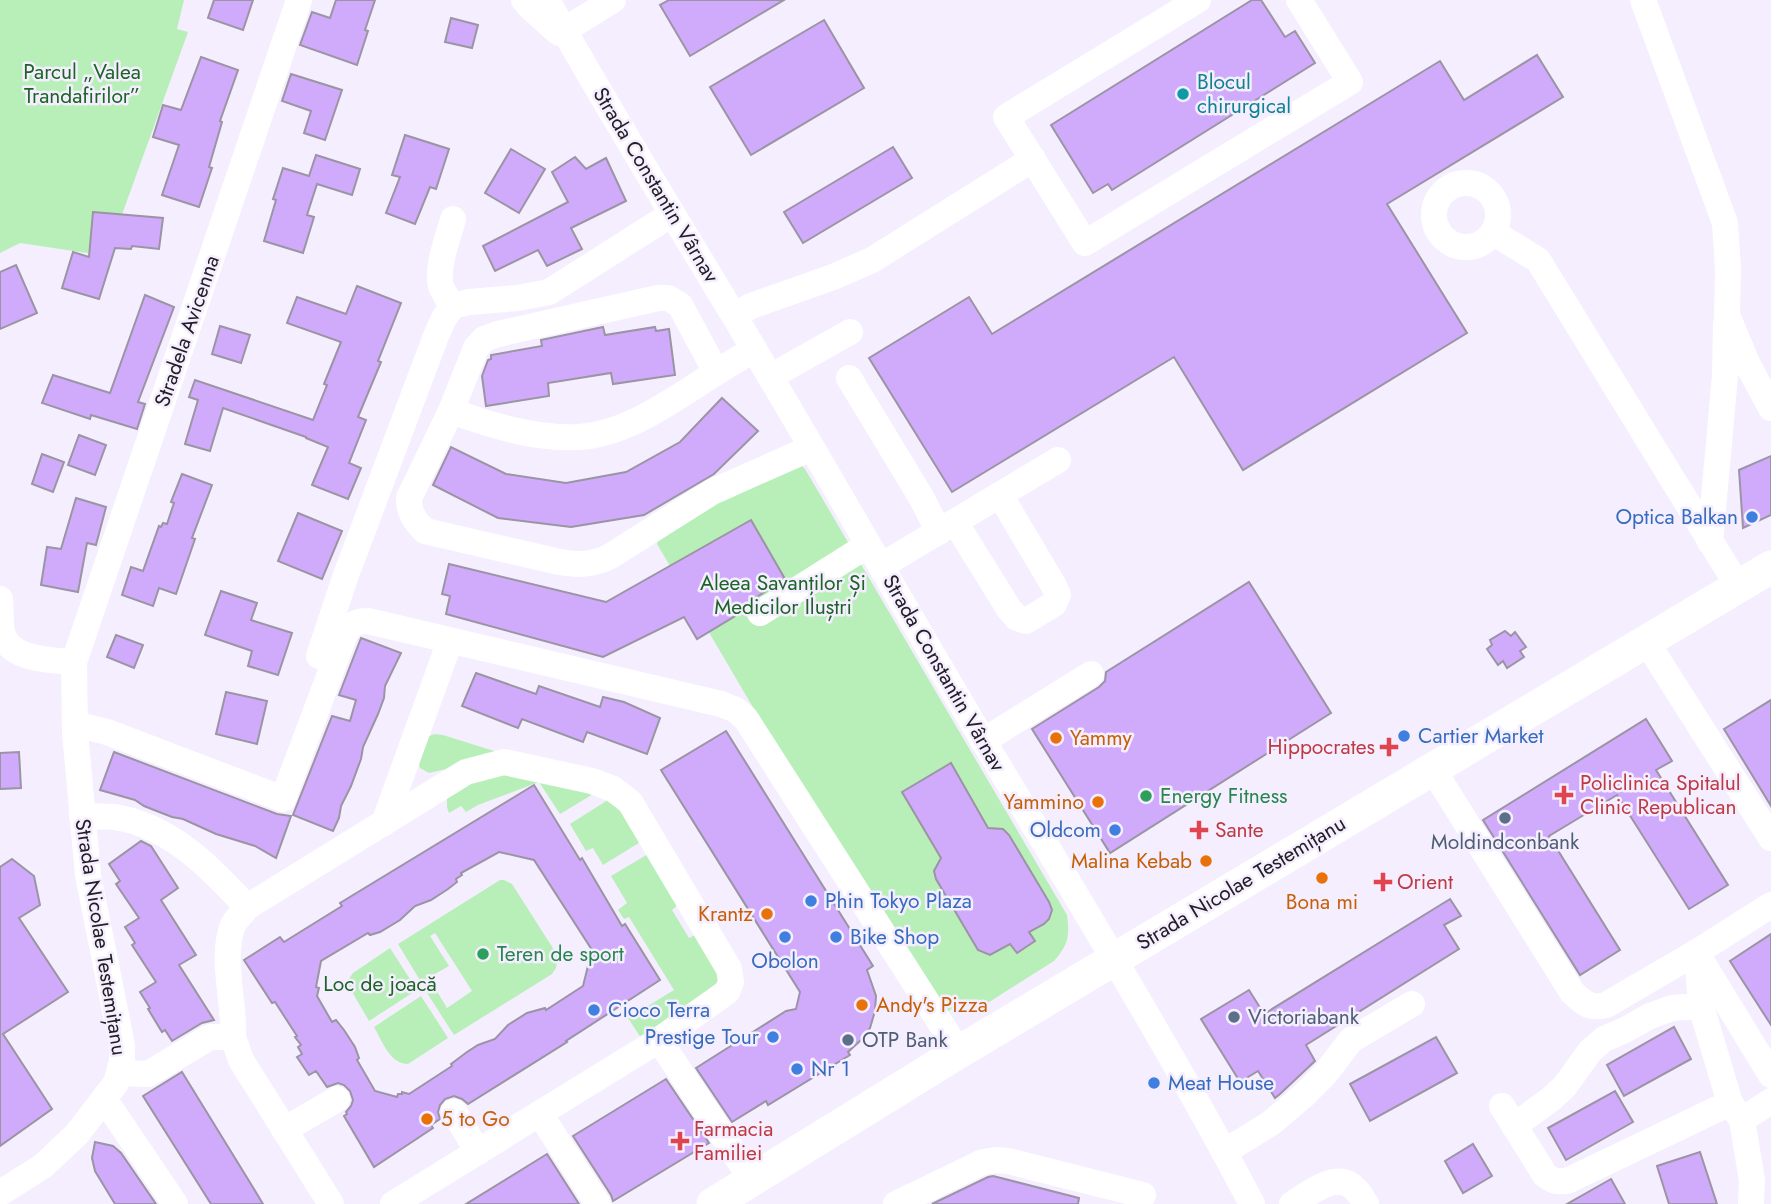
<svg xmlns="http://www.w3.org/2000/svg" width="1771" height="1204" viewBox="0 0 1771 1204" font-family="Jost,sans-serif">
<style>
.green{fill:#b8efb9}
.building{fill:#d1abfb;stroke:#9a94a3;stroke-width:2;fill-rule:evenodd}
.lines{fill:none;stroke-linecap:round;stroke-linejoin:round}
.minor{stroke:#fff;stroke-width:26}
.major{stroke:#fff;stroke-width:33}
.culture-dot{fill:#0f9aa8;stroke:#f5eeff;stroke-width:2.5}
.shop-dot{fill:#3f7fe0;stroke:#f5eeff;stroke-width:2.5}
.food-dot{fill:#e8710a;stroke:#f5eeff;stroke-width:2.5}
.health-dot{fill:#e0444e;stroke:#f5eeff;stroke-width:2.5}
.leisure-dot{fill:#2e9e5b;stroke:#f5eeff;stroke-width:2.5}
.service-dot{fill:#5c6f8a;stroke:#f5eeff;stroke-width:2.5}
.labels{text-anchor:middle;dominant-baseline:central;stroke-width:5;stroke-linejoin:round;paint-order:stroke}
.park-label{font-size:21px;fill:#1c6425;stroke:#f5eeff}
.culture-label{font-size:21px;fill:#0d838f;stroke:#f5eeff;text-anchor:start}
.street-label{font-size:21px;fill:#222025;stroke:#f5eeff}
.shop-label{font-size:21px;fill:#366cbe;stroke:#f5eeff;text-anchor:start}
.food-label{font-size:21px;fill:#c56008;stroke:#f5eeff;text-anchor:start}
.health-label{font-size:21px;fill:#be3a42;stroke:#f5eeff;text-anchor:start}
.leisure-label{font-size:21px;fill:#27864d;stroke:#f5eeff;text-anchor:start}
.service-label{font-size:21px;fill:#4e5e75;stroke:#f5eeff;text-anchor:start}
</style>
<rect width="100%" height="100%" fill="#f5eeff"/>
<g class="green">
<path d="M0,0h184l-7,29 11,3 -81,224 -87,-13 -20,10z"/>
<path d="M800,464l5,5 262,446c3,22 1,30 -13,46l-79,50 -8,-12 -23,15 -193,-310 -94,-160 3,-10 33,-21z"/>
<path d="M435,734l8,1 64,20 -78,18 -9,-5 -2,-7 11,-25z"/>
<path d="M510,772l85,21 -35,21 -21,-32 -61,23 -12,7 -5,-6 -12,7 -2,-6v-10l7,-9z"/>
<path d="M611,798l31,43 -39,24 -10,-17 -7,3 -16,-27z"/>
<path d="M648,854l31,50 -7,6 17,28 8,-4 23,36v11l-79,57 -13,-20 46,-28 -45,-73 -5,2 -6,-9 9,-7 -16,-27z"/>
<path d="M500,880h4l8,4 46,72 -2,12 -4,6 -98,61 -27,-42 8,-5 12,20 25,-17 -37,-58 -5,3 19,30 -28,16 -23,-38z"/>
<path d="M390,948l27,42 -48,31 -21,-36v-5l5,-7z"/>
<path d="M421,996l27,42 -40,26c-18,0 -26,-23 -34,-37z"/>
</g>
<g class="building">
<path d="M214,0h39l-10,30 -35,-12z"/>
<path d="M336,0h39l-10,30 3,1 -11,34 -57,-20 12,-33 18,6z"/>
<path d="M669,0h115l-94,56 -30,-51z"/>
<path d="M1252,0h9l24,37 10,-6 20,32 -203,127 -4,-6 -15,9 -42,-68z"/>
<path d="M451,18l27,7 -6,23 -27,-6z"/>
<path d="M824,20l40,68 -113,67 -41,-68z"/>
<path d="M1537,55l26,42 -176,107 80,129 -224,137 -69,-113 -222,135 -83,-134 100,-61 23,37 448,-273 24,39z"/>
<path d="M201,57l37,13 -18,51 2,1 -13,45 3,1 -13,39 -37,-12 17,-50 -26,-8 10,-32 18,5z"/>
<path d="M291,74l51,16 -17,50 -21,-7 7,-22 -29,-10z"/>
<path d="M405,135l44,14 -13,40 -6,-2 -15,37 -29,-11 14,-36 -8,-2z"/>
<path d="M893,147l19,31 -109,65 -19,-31z"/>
<path d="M511,149l34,20 -26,44 -34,-20z"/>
<path d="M316,155l44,14 -8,26 -35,-11 -10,31 7,2 -11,36 -39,-12 12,-41 -3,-1 10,-31 26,8z"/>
<path d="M575,157l11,12 20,-11 20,43 -55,27 11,21 -35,17 -9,-16 -43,21 -12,-25 85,-44 -16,-30z"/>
<path d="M93,212l70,6 -4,31 -27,-3 -1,3 -16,-1 -16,51 -37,-11 11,-36 16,5z"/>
<path d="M16,265l21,48 -37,16v-57z"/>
<path d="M357,286l44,17 -23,58 3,1 -23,55 8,3 -17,43 12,5 -13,31 -36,-14 16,-38 -22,-9v-1l-83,-29 -13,43 -25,-7 13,-44 -9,-3 6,-17 118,40 14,-35 -3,-1 17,-42 -54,-19 10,-26 49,17z"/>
<path d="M145,295l29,12 -36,95 7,2 -8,25 -46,-14 -1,4 -48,-16 11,-28 57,18z"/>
<path d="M220,326l30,9 -9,28 -29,-9z"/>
<path d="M603,327l2,8 50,-8 1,4 13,-2 6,46 -62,9 -2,-11 -63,10 1,13 -63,10 -4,-30 6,-16 3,-1v-4l51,-9 -1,-6z"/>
<path d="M722,398l36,33 -44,43 -70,41 -73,12 -73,-9 -65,-33 18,-38 55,27 60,9 60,-11 54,-30z"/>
<path d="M79,435l27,10 -11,30 -27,-10z"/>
<path d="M42,454l22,8 -11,30 -21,-8z"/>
<path d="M1771,456v59l-28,13 -4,-58z"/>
<path d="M182,474l30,11 -20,53 3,1 -19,55 -17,-6 -6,18 -31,-11 9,-28 12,4 16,-45 2,1 2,-4 4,1 7,-21 -3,-1z"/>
<path d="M76,498l30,9 -10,38 -9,-2 -9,49 -37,-7 6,-38 14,2z"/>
<path d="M298,513l44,18 -20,48 -44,-18z"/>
<path d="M751,520l34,59 -33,21 -6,5 -1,5 -48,29 -13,-22 -81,40 -157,-43 4,-18 -8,-2 7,-30 157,38z"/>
<path d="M1249,582l82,131 -221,140 -78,-124 67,-42 6,-6 1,-9z"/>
<path d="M221,591l36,12 -6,17 41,13 -14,42 -30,-9 4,-15 -47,-16z"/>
<path d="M1505,631l6,5 4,-4 11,15 -6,4 4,6 -17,11 -4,-7 -5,4 -11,-16 5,-4 -2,-5z"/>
<path d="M116,635l27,10 -9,23 -27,-11z"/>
<path d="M361,638l40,15 -16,33 -1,12 -6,16 -15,33 -2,12 -10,27 -10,20 -2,12 -6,13 -40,-16 39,-99 18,5 6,-21 -17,-5z"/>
<path d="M476,673l60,21 3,-8 61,21 3,-10 21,5 36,16 -13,36 -60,-22 -4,10 -61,-23 -4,9 -56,-22z"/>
<path d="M226,692l41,9 -10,43 -41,-10z"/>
<path d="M1771,700v106l-47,-77z"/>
<path d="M1646,719l26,42 -16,9 72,115 -39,24 -72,-114 -68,41 71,114 -40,25 -97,-155z"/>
<path d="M726,731l147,235 -6,4 9,26 -1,15 -5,17 -9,12 -13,12 2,3 -82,50 -2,-4 -34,21 -36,-54 90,-57 10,-2 4,-17 -139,-222z"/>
<path d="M19,752l2,36 -21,1v-36z"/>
<path d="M114,752l163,62 14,2 -15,42 -21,-12 -39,-12 -33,-15 -11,-2 -28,-11 -9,-6 -35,-10z"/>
<path d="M951,763l37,65 15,1 6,6 40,67 3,8 -3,9 -5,5 -15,8 6,9 -18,12 -7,-9 -20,11 -12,-5 -42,-71 -2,-8 7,-13 -39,-66z"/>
<path d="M534,785l46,75 2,-2 40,68 3,-2 35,56 -94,61 1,1 -99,62 -6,-5 -8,-3 -9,3 -5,6 -2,7 2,7 -9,6 2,3 -59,39 -30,-51 3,-2 -1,-2 5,-6 2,-6 -3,-9 -6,-6 -6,-2 -11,4 -11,-16 -7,4 -12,-18 5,-3 -4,-7 3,-2 -6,-8 2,-1 -22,-34 -3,1 -28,-43 36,-23 4,5 58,-36 -2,-3zM499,852l35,8 58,90 -9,36 -37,24 -1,-2 -18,5 -19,12 -13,14 -17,6 -11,7 -16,12 1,2 -43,28 -7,-2v2h-4l-1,3 -22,-6 -18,-31 2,-2 -4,-11 -11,-17 -8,-10 -4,2 -15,-26 2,-8 -3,-1 5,-26 47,-28 2,2 10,-3 20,-12 15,-14 16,-6 17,-11 9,-7 -1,-3 6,-4 -1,-2z"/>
<path d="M141,841l10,5 27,42 -17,12 35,55 -17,10 35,55 -12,3 -30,18 -7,-11 -3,2 -14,-23 2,-1 -10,-16 16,-10 -24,-37 3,-2 -10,-16 14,-9 -23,-34 4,-3 -11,-17z"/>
<path d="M12,859l22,17 6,29 -21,13 49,74 -65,42 49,75 -52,37v-279z"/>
<path d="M1450,899l11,17 -17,9 15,24 -153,96 9,16 -35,33 -5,4 -17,-27 -18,11 -39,-63 48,-29 15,24z"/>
<path d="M1771,934v91l-41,-64z"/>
<path d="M1674,1027l17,32 -67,37 -17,-31z"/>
<path d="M1436,1037l21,36 -87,48 -20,-37z"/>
<path d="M182,1072l72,117 9,15h-52l-68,-108z"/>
<path d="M666,1079l43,64 -96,58 -2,-6 -38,-59z"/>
<path d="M1615,1091l18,31 -67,38 -18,-32z"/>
<path d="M95,1142l18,4 8,7 35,51h-41l-20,-33 -3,-13z"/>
<path d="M1473,1144l19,32 -29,17 -18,-32z"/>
<path d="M1700,1152l17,52h-48l-12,-38z"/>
<path d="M547,1154l32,50h-113z"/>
<path d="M993,1176l86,22 -1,6h-146l56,-27z"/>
<path d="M1611,1179l14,25h-58z"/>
</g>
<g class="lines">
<g class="minor">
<path d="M524,0l5,6 29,26"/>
<path d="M547,0c59,106 123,210 186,314 90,150 176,303 266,453 86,144 175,288 253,437"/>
<path d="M1198,0l-192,117 79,126 265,-161 -51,-82"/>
<path d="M1643,0l82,223 3,47 -1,45 21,50 23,43"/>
<path d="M560,33l53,-33"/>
<circle cx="1466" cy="215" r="32"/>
<path d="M1494,233l44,27 200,326"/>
<path d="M453,306c-4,-6 -10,-13 -12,-20 -5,-18 7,-48 12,-67"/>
<path d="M734,315l17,-9 82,-29 39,-17 161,-101"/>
<path d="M716,372l-36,-67 -12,-7h-10l-160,36 -14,5 -8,9 -25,63 -42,87c0,15 5,22 16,33l130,30c21,4 34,5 54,-4l103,-65 99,-44"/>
<path d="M770,377l80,-45"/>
<path d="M849,378l72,119 18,35"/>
<path d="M451,411c40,14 82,28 126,26 51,-2 98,-39 140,-65 12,-8 25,-15 37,-23"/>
<path d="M955,522l54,87 8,9 9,3 28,-17 4,-9 -4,-9 -54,-91"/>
<path d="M1710,542l15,-166 1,-52"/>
<path d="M881,566l177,-106"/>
<path d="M0,599c1,10 0,22 2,33 7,29 50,28 72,30"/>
<path d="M760,613l108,-68"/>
<path d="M1646,641l125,197"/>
<path d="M319,656l27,-81 90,-239 8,-18 9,-12 16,-4 49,-4 31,-6 123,-78"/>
<path d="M75,732l12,-5 20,5 176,67 62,-165c6,-10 11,-13 23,-13l353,83 15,6 10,9 213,333"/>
<path d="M983,741l108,-67"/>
<path d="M1432,768l140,224c11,11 18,17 34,13l91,-53 74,-47"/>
<path d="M82,816c11,1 22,0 33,1 56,9 96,51 132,90"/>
<path d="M384,823l66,-182"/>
<path d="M1697,952l4,54 29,97 12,17 10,60 -1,24"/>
<path d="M1699,957l72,118"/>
<path d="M233,1037c2,-34 -13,-80 0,-112 3,-6 10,-12 14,-18l219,-135 38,-10 88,19 21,8 17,13 99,167 2,13 -4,10 -68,48 -266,164"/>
<path d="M659,1040l93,140"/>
<path d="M120,1073l28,1 62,-37h23l8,23 90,144"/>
<path d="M105,1100l70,104"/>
<path d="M1502,1106l43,69c7,6 12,7 22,6l163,-78"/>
<path d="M454,1112l24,40"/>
<path d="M540,1114l58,90"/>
<path d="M1742,1120l29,-19"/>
<path d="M1514,1126l37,-27 14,-13 25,-35 14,-12 21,-9 25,-14 22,-8 29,-2"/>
<path d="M284,1130l53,-31"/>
<path d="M1224,1152l47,-29 33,-28 21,-21 26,-34 61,-36"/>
<path d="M0,1193l43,-27 34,-32 39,-51 6,-22v-16l-34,-170 -13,-143 -1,-70 225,-662"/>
<path d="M896,1204l87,-42 13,-2 12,1 135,34"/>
<path d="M1292,1204c18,-11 46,-35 64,-14 4,4 7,9 10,14"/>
</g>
<path class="major" d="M713,1204l246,-152 812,-485"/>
</g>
<circle class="culture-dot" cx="1183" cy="94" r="7"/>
<g class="shop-dot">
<circle cx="1752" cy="517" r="7"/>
<circle cx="1404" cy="736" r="7"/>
<circle cx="1115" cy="830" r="7"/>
<circle cx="811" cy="901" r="7"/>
<circle cx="785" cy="937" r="7"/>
<circle cx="836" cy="937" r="7"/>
<circle cx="594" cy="1010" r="7"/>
<circle cx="773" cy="1037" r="7"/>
<circle cx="797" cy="1069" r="7"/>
<circle cx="1154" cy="1083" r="7"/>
</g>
<g class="food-dot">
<circle cx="1056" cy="738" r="7"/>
<circle cx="1098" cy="802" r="7"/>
<circle cx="1206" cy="861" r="7"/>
<circle cx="1322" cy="878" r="7"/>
<circle cx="767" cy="914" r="7"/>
<circle cx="862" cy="1005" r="7"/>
<circle cx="427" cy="1119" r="7"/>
</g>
<g class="health-dot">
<path d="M1385.5 736.5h7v7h7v7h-7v7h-7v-7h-7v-7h7z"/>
<path d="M1560.5 784.5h7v7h7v7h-7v7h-7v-7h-7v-7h7z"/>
<path d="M1195.5 819.5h7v7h7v7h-7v7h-7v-7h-7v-7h7z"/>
<path d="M1379.5 871.5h7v7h7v7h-7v7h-7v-7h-7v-7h7z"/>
<path d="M676.5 1130.5h7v7h7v7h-7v7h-7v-7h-7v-7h7z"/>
</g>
<g class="leisure-dot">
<circle cx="1146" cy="796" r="7"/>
<circle cx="483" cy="954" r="7"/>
</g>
<g class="service-dot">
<circle cx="1505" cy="818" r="7"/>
<circle cx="1234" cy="1017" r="7"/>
<circle cx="848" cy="1040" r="7"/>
</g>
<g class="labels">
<g class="park-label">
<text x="82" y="72">Parcul „Valea<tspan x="82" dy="24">Trandafirilor”</tspan></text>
<text x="783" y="583">Aleea Savanților Și<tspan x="783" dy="24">Medicilor Iluștri</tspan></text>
<text x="380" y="984">Loc de joacă</text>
</g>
<g class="culture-label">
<text x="1197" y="82">Blocul<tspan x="1197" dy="24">chirurgical</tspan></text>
</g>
<g class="street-label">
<text transform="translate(656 185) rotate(59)">Strada Constantin Vârnav</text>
<text transform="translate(187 331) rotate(-71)">Stradela Avicenna</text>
<text transform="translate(944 673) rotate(60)">Strada Constantin Vârnav</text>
<text transform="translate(1241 883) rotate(-31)">Strada Nicolae Testemițanu</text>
<text transform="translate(101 937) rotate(81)">Strada Nicolae Testemițanu</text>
</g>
<g class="shop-label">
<text x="1738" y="517" text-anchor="end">Optica Balkan</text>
<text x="1418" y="736">Cartier Market</text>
<text x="1101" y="830" text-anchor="end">Oldcom</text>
<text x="825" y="901">Phin Tokyo Plaza</text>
<text x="850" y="937">Bike Shop</text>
<text x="785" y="961" text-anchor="middle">Obolon</text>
<text x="608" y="1010">Cioco Terra</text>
<text x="759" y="1037" text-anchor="end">Prestige Tour</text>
<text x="811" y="1069">Nr 1</text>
<text x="1168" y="1083">Meat House</text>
</g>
<g class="food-label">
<text x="1070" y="738">Yammy</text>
<text x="1084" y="802" text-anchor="end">Yammino</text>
<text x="1192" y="861" text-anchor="end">Malina Kebab</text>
<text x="1322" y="902" text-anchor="middle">Bona mi</text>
<text x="753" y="914" text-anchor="end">Krantz</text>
<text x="876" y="1005">Andy's Pizza</text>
<text x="441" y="1119">5 to Go</text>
</g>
<g class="health-label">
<text x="1375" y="747" text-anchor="end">Hippocrates</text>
<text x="1580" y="783">Policlinica Spitalul<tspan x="1580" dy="24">Clinic Republican</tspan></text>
<text x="1215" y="830">Sante</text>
<text x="1397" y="882">Orient</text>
<text x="694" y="1129">Farmacia<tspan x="694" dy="24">Familiei</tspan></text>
</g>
<g class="leisure-label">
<text x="1160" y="796">Energy Fitness</text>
<text x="497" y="954">Teren de sport</text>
</g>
<g class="service-label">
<text x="1505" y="842" text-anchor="middle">Moldindconbank</text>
<text x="1248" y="1017">Victoriabank</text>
<text x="862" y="1040">OTP Bank</text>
</g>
</g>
</svg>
